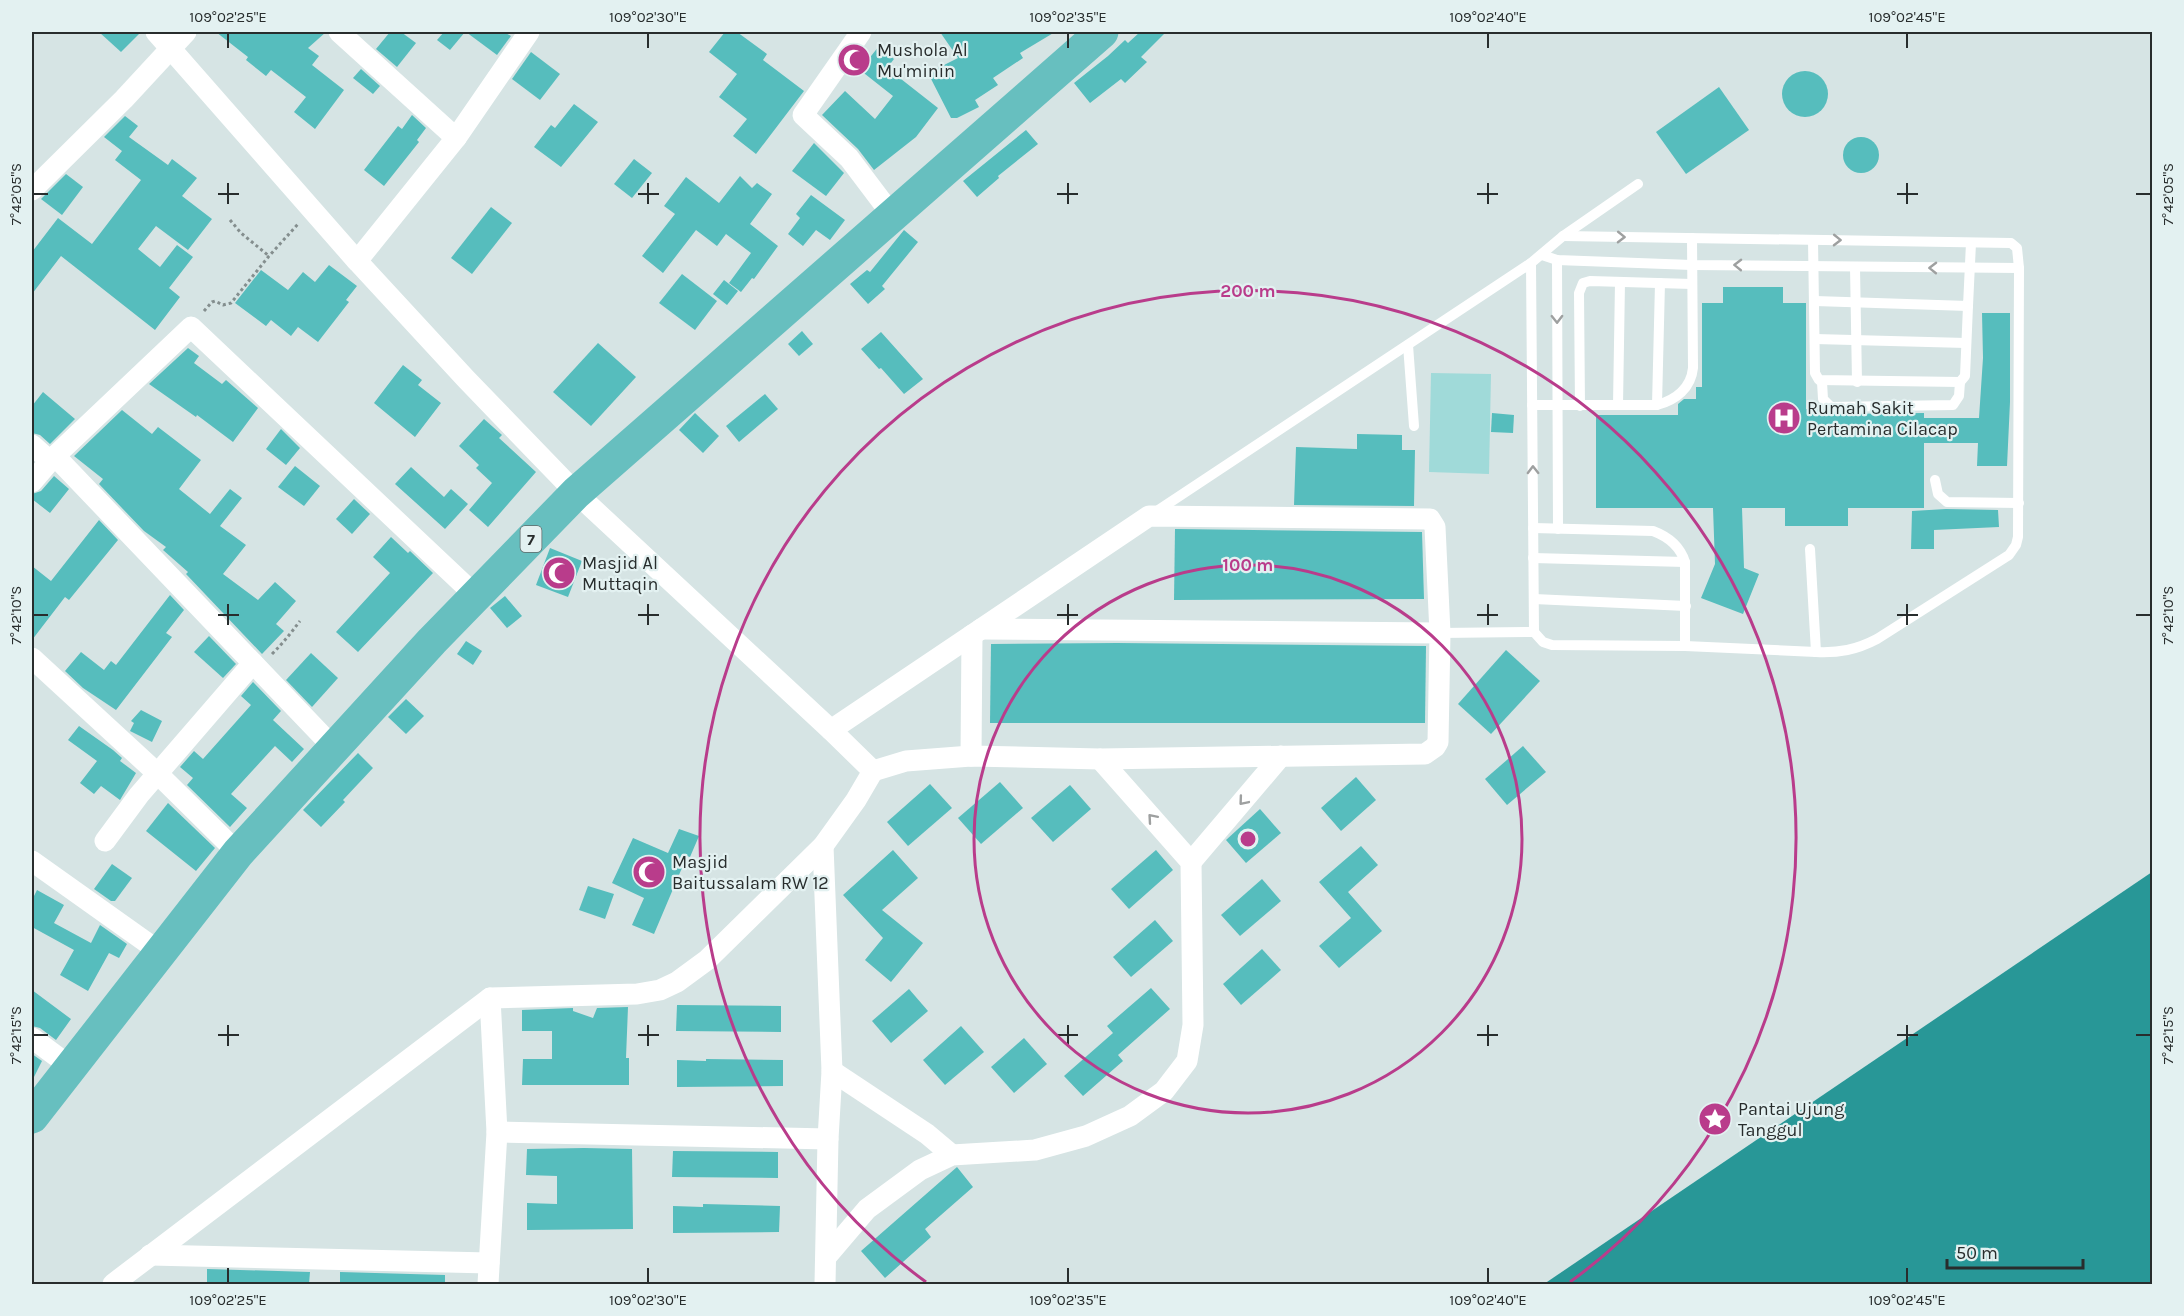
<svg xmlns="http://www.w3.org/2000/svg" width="2184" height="1316" viewBox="0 0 2184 1316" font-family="Karla,sans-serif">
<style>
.green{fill:#a0dad9}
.water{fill:#289797}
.building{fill:#56bdbd}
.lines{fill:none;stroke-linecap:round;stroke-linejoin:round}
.path{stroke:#848e8e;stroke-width:3;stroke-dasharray:3 3;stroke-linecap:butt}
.service{stroke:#fff;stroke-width:10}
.minor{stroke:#fff;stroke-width:21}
.trunk{stroke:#67bfbf;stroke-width:33}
.oneway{stroke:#9ea0a0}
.ticks{fill:none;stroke:#282d2d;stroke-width:2}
.ring{fill:none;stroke:#b93c8b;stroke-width:3}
.labels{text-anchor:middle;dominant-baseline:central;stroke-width:4.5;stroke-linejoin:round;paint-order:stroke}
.shield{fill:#e3f1f1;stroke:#606868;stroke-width:1.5}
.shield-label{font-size:16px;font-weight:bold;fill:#282d2d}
.poi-label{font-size:18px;fill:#282d2d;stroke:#e3f1f1;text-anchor:start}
.centre{fill:#b93c8b;stroke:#e3f1f1;stroke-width:3}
.ring-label{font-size:18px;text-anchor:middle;font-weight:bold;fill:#b93c8b;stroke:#e3f1f1;stroke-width:4.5;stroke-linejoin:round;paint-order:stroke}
.neatline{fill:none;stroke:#282d2d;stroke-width:2}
.ticks-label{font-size:15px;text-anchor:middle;fill:#282d2d}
</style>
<rect width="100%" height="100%" fill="#d6e4e4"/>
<path class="green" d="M1431,373l60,1 -2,100 -60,-2z"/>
<path class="water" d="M2152,872v412h-608z"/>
<g class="building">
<path d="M99,32h42l-20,20z"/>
<path d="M216,32h110l-18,16 11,8 -7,9 32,25 -29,39 -21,-17 12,-15 -35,-27 -5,6 -20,-16 2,-3z"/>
<path d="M390,32h11l15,11 -19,24 -21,-18z"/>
<path d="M444,32h21l-15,18 -13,-10z"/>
<path d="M466,32h38l7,4 -14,19z"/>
<path d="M725,32h12l30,22 -4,6 41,31 -48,63 -23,-18 14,-17 -28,-22 18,-23 -28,-22z"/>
<path d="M940,32h115l-35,21 3,5 -30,20 5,7 -23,15 4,7 -22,11h-6l-23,-45 30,-15z"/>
<path d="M1140,32h26l-25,25 6,5 -22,21 -4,-4 -31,24 -16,-20 34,-27 17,-16 3,3z"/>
<path d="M879,46l15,13 -7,9 51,40 -22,29 -42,33 -16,-21 -36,-34 23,-24 30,28 18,-23 -33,-26z"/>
<path d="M531,52l29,22 -20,26 -28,-21z"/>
<path d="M361,69l19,17 -7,8 -20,-16z"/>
<circle cx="1805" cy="94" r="23"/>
<path d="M1719,87l30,43 -63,44 -30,-42z"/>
<path d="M574,104l24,18 -37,45 -27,-20 17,-22 4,3z"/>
<path d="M412,115l14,13 -9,12 2,2 -35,44 -20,-16 34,-44 4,3z"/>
<path d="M125,116l13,10 -9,11 39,28 4,-6 25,19 -15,18 30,23 -24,31 -32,-24 -18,23 22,18 17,-22 16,12 -24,31 11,9 -25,33 -94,-74 -29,38v-42l26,-34 34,26 49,-64 -26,-20 7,-9 -18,-14z"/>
<path d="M1026,130l12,14 -40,32 1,2 -22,19 -14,-16z"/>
<circle cx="1861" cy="155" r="18"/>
<path d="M814,143l30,30 -18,23 -34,-25z"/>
<path d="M634,159l18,14 -20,25 -18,-14z"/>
<path d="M66,174l17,13 -21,28 -21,-16z"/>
<path d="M740,176l12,12 5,-5 15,11 -22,30 28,22 -24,33 -2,-1 -11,14 -12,-9 22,-30 -25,-19 -9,12 -21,-16 -33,43 -21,-17 33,-42 -11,-8 22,-29 33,26z"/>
<path d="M811,195l34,25 -15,20 -14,-10 -13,16 -15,-12 12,-16 -4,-4z"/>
<path d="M491,207l21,16 -40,51 -21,-16z"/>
<path d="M904,230l14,12 -36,44 3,3 -17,15 -18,-20 17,-14 3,2z"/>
<path d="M329,265l28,21 -11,14 3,2 -31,40 -20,-15 -7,9 -20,-16 -5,6 -31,-23 26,-33 27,20 15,-18 12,10z"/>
<path d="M682,274l35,27 -22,29 -36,-27z"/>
<path d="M724,280l14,11 -11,14 -14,-11z"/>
<path d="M1723,287h60v16h23v106h17l8,5 93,-1v5h55l4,-60 -1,-45h28v89l-3,64h-30l1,-23h-54v65h-76v18h-63v-18h-43l2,60 15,6 -16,40 -42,-16 14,-34 -2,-56h-117v-93h82v-11l6,-5h12v-12h6v-84h21z"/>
<path d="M802,331l11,13 -14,12 -11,-12z"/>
<path d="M881,332l42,47 -19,15 -23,-26 -2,1 -18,-20z"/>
<path d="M598,343l38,34 -45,49 -38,-34z"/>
<path d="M188,348l11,8 -5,7 28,21 4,-4 32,28 -25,34 -36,-27 -1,2 -47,-33z"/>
<path d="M403,365l19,15 -4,5 23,18 -26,34 -41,-34z"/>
<path d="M43,392l32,27 -25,25 -10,-9 -8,-2v-27z"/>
<path d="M765,394l13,15 -39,33 -13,-16z"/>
<path d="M122,410l30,24 6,-7 43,33 -22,29 31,25 20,-25 12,9 -22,28 26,19 -23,29 35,26 17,-18 21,19 -20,23 8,7 -22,23 -76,-80 2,-2 -25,-22 3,-3 -22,-16 -45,-47 4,-5 -29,-23z"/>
<path d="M695,413l24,23 -16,17 -24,-23z"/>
<path d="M1492,413l22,2 -1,18 -22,-1z"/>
<path d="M484,419l18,16 -3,3 37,34 -48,55 -19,-17 23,-27 -16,-15 3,-3 -20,-19z"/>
<path d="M281,429l19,19 -14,17 -20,-16z"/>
<path d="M1357,434l45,1v15h13l-1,56 -120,-1 2,-58 61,2z"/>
<path d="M295,466l25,20 -16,20 -26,-19z"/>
<path d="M411,467l33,30 7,-8 17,15 -23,25 -50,-45z"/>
<path d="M54,476l15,13 -19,24 -18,-14v-5l9,-3z"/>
<path d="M354,499l16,15 -18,20 -16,-15z"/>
<path d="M1946,509l52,1 1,17 -65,3v19h-23l1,-38z"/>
<path d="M99,520l19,20 -49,60 -4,-3 -33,43v-74l19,15z"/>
<path d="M1175,529l247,3 2,67 -250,1z"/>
<path d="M391,537l17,16 2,-2 23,22 -75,79 -22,-20 54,-59 -17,-16z"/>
<path d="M550,548l32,13 -14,36 -32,-12z"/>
<path d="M170,595l14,15 -18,23 6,4 -56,73 -33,-22 -18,-17 16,-19 23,18 7,-9 5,4z"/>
<path d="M505,596l17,20 -15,12 -17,-20z"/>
<path d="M209,636l27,28 -13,14 -29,-26z"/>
<path d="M466,641l16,10 -9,14 -16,-11z"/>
<path d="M1117,643l309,3 -1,77h-435l1,-79z"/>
<path d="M1506,650l34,31 -49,53 -33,-30z"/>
<path d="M311,653l27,25 -26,29 -26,-27z"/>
<path d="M253,682l28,29 -8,9 31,29 -12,13 -17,-16 -44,48 16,14 -17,19 -43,-42 6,-7 -13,-11 14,-16 9,8 48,-54 -10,-9z"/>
<path d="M406,699l18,17 -18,18 -18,-17z"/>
<path d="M141,710l21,11 -10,21 -22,-11 4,-8 -3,-2z"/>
<path d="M79,726l34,24 9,8 -2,3 16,12 -16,27 -19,-14 -7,8 -14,-11 17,-22 -29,-21z"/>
<path d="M1523,746l23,26 -39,33 -22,-26z"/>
<path d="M358,753l15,15 -30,32 2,2 -24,25 -18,-17z"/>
<path d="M1356,777l20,23 -35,31 -20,-23z"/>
<path d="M1000,782l23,26 -42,36 -23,-26z"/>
<path d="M930,784l22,24 -44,38 -21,-24z"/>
<path d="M1070,785l21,24 -38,33 -22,-24z"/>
<path d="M168,803l47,45 -19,23 -50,-40z"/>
<path d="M1260,809l21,24 -35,30 -20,-23z"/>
<path d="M679,829l20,7 -9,21 -3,-1 -33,78 -22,-9 12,-27 -32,-15 21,-45 35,15z"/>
<path d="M1361,846l17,19 -30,27 34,39 -43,37 -20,-22 32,-28 -32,-36z"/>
<path d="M893,850l25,28 -36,32 41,33 -32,39 -26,-22 18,-22 -40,-43z"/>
<path d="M1156,850l17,20 -44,39 -18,-20z"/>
<path d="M112,864l20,14 -17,23h-4l-17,-12z"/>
<path d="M1262,879l19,22 -41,35 -19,-21z"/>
<path d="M588,886l26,8 -9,25 -26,-9z"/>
<path d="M37,890l27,15 -10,18 37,20 9,-18 27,19 -8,14 -10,-5 -21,38 -28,-16 14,-25 -42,-23v-27z"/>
<path d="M1155,920l18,21 -42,36 -18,-20z"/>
<path d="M1262,949l19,21 -40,35 -18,-21z"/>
<path d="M1151,988l19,21 -52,46 5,6 -40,35 -19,-20 49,-43 -6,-7z"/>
<path d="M909,989l19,22 -37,32 -19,-22z"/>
<path d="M32,990l39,29 -15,21 -16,-12 -8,-2z"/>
<path d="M677,1005l104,1v26l-105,-1z"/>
<path d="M628,1007l-2,51h3v27h-107l1,-26h29v-28h-30v-21l51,-2v3l20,7 4,-10z"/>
<path d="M961,1026l23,26 -39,33 -22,-25z"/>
<path d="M1024,1038l23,26 -33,29 -23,-26z"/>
<path d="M32,1054l10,7 -10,20z"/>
<path d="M706,1059l77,1v26l-106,1v-27l29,1z"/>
<path d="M584,1148l48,1 1,80 -106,1v-27l30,1v-28l-31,-1 1,-26z"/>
<path d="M673,1151l105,1v26l-106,-1z"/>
<path d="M957,1167l16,20 -48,42 6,8 -46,41 -24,-27z"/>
<path d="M703,1204l77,2 -1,26 -106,1v-27l30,1z"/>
<path d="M207,1269l103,3 -1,12h-102z"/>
<path d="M340,1272l105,3v9h-105z"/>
</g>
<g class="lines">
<g class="path">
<path d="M230,220l11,13 28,23"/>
<path d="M204,311l8,-9 3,-1 8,4 8,-2 38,-47 29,-32"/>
<path d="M272,654c12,-12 18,-20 28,-33"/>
</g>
<g class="service">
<path d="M1813,240l2,133 4,7 141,2 5,-6 3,-70"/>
<path d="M1542,255l15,5 135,5 327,3 -2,-20 -6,-5 -448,-7"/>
<path d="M1557,260l1,269"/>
<path d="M1531,263l3,369 9,10 9,3 133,1 131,6 -6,-103"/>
<path d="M1855,267l2,115"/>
<path d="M1815,301l153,5 3,-63"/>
<path d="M1815,339l151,4"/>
<path d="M1408,345l6,81"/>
<path d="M1822,382l1,17 8,8 122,-2 6,-9 1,-14"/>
<path d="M1532,405h125c19,-5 34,-17 36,-37l-1,-130"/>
<path d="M1618,405l2,-123"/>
<path d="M1657,405l3,-122"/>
<path d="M1580,406l-1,-113 4,-10 7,-2 102,3"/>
<path d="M1935,480l3,14 9,8 72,1"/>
<path d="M1154,513l377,-250 32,-27 75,-52"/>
<path d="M1533,528l120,3c16,6 27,15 32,31v84"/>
<path d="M1533,558l152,4"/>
<path d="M1534,599l152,7"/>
<path d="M1440,633l94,-1"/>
<path d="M1816,652c23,1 40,-2 61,-13l132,-84 7,-10 2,-8 1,-269"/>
</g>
<g class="minor">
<path d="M156,32l201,229 109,118 110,114 255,237 318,-214 281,3 5,8 5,106"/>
<path d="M339,32l117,106"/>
<path d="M861,32l-58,83 46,43 43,57"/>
<path d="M32,190l92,-91 62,-67"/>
<path d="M357,261l99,-123 73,-106"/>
<path d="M32,445l18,16 5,-5 279,292"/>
<path d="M55,456l136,-129 285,269"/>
<path d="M32,482l18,-21"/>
<path d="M32,658l126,116 80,79"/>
<path d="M971,756l1,-121"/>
<path d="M873,771l33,-10 65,-5 129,3 325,-5 10,-7 3,-5 2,-109 -459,-4"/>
<path d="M105,841l34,-46 114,-132"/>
<path d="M823,846l9,225 -4,68 -3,145"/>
<path d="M32,861l128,91"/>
<path d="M1191,862l90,-106"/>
<path d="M32,1038l39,29"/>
<path d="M832,1071l95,63 25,21"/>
<path d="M497,1132l331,7"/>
<path d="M150,1255l339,8"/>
<path d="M827,1256l40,-47 53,-39 32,-15 83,-5 51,-14 44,-20 34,-25 23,-30 6,-36 -2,-163 -91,-103"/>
<path d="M113,1284l377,-286 147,-4 23,-4 17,-8 30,-22 116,-114 33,-46 17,-29 -42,-41"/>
<path d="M488,1284l9,-152 -7,-134"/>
</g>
<path class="trunk" d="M32,1117l206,-264 194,-212 144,-148 526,-461"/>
</g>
<defs><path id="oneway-chevron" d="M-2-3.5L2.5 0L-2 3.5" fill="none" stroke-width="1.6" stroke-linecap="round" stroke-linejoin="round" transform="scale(1.5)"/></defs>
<g class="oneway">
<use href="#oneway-chevron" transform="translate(1621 237) rotate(1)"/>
<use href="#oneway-chevron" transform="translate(1837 240) rotate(1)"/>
<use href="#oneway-chevron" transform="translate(1738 265) rotate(-179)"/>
<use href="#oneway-chevron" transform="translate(1933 268) rotate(-179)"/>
<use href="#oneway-chevron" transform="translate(1557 319) rotate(89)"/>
<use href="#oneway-chevron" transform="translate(1533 470) rotate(-91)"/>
<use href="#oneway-chevron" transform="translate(1243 801) rotate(130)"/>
<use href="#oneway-chevron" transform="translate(1152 818) rotate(-131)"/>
</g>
<path class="ticks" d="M228,33v15M648,33v15M1068,33v15M1488,33v15M1907,33v15M228,183v21M648,183v21M1068,183v21M1488,183v21M1907,183v21M33,194h15M218,194h21M638,194h21M1057,194h21M1477,194h21M1897,194h21M2136,194h15M228,604v21M648,604v21M1068,604v21M1488,604v21M1907,604v21M33,615h15M218,615h21M638,615h21M1057,615h21M1477,615h21M1897,615h21M2136,615h15M228,1025v21M648,1025v21M1068,1025v21M1488,1025v21M1907,1025v21M33,1035h15M218,1035h21M638,1035h21M1057,1035h21M1477,1035h21M1897,1035h21M2136,1035h15M228,1268v15M648,1268v15M1068,1268v15M1488,1268v15M1907,1268v15"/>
<g class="ring">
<circle cx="1248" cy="839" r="274"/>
<path d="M926 1282A548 548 0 1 1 1570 1282"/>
</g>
<defs>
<g id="mosque-disc" transform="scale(1.725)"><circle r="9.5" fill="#b93c8b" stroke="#e3f1f1"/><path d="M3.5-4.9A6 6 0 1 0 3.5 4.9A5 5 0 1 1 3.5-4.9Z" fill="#fff"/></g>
<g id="hospital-disc" transform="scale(1.725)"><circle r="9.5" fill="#b93c8b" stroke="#e3f1f1"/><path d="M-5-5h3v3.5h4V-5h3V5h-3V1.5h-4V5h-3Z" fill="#fff"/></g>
<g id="sight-disc" transform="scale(1.725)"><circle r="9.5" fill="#b93c8b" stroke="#e3f1f1"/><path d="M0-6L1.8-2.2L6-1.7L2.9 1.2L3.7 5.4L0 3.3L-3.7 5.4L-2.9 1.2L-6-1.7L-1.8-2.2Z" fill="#fff"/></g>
</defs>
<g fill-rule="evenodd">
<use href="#mosque-disc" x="854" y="60"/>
<use href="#hospital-disc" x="1784" y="418"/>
<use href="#mosque-disc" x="559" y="573"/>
<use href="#mosque-disc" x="649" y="872"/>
<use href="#sight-disc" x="1715" y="1119"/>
</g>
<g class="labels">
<rect class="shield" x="520.5" y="526" width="21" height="26" rx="4.5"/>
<g class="shield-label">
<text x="531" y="539">7</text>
</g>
<g class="poi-label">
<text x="877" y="50">Mushola Al<tspan x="877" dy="21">Mu'minin</tspan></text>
<text x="1807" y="408">Rumah Sakit<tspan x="1807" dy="21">Pertamina Cilacap</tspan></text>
<text x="582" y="563">Masjid Al<tspan x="582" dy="21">Muttaqin</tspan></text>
<text x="672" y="862">Masjid<tspan x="672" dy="21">Baitussalam RW 12</tspan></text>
<text x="1738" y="1109">Pantai Ujung<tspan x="1738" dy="21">Tanggul</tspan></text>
</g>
</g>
<circle cx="1248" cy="839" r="9" class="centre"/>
<g class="ring-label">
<text x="1248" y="297">200 m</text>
<text x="1248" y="571">100 m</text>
</g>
<rect width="2184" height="1316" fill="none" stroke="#e3f1f1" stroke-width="66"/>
<path d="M1947 1259v9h136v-9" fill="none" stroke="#282d2d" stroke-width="3"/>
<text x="1956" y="1259" font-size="18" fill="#282d2d" stroke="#e3f1f1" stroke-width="4.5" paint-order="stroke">50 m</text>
<rect x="33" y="33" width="2118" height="1250" class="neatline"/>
<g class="ticks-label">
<text x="228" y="22">109°02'25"E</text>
<text x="648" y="22">109°02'30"E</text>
<text x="1068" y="22">109°02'35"E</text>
<text x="1488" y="22">109°02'40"E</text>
<text x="1907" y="22">109°02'45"E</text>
<text transform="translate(16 194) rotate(-90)" y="5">7°42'05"S</text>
<text transform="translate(2168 194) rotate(-90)" y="5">7°42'05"S</text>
<text transform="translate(16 615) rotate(-90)" y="5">7°42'10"S</text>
<text transform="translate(2168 615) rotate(-90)" y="5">7°42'10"S</text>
<text transform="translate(16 1035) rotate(-90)" y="5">7°42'15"S</text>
<text transform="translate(2168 1035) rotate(-90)" y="5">7°42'15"S</text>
<text x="228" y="1305">109°02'25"E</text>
<text x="648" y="1305">109°02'30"E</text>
<text x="1068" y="1305">109°02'35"E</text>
<text x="1488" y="1305">109°02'40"E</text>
<text x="1907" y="1305">109°02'45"E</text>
</g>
</svg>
